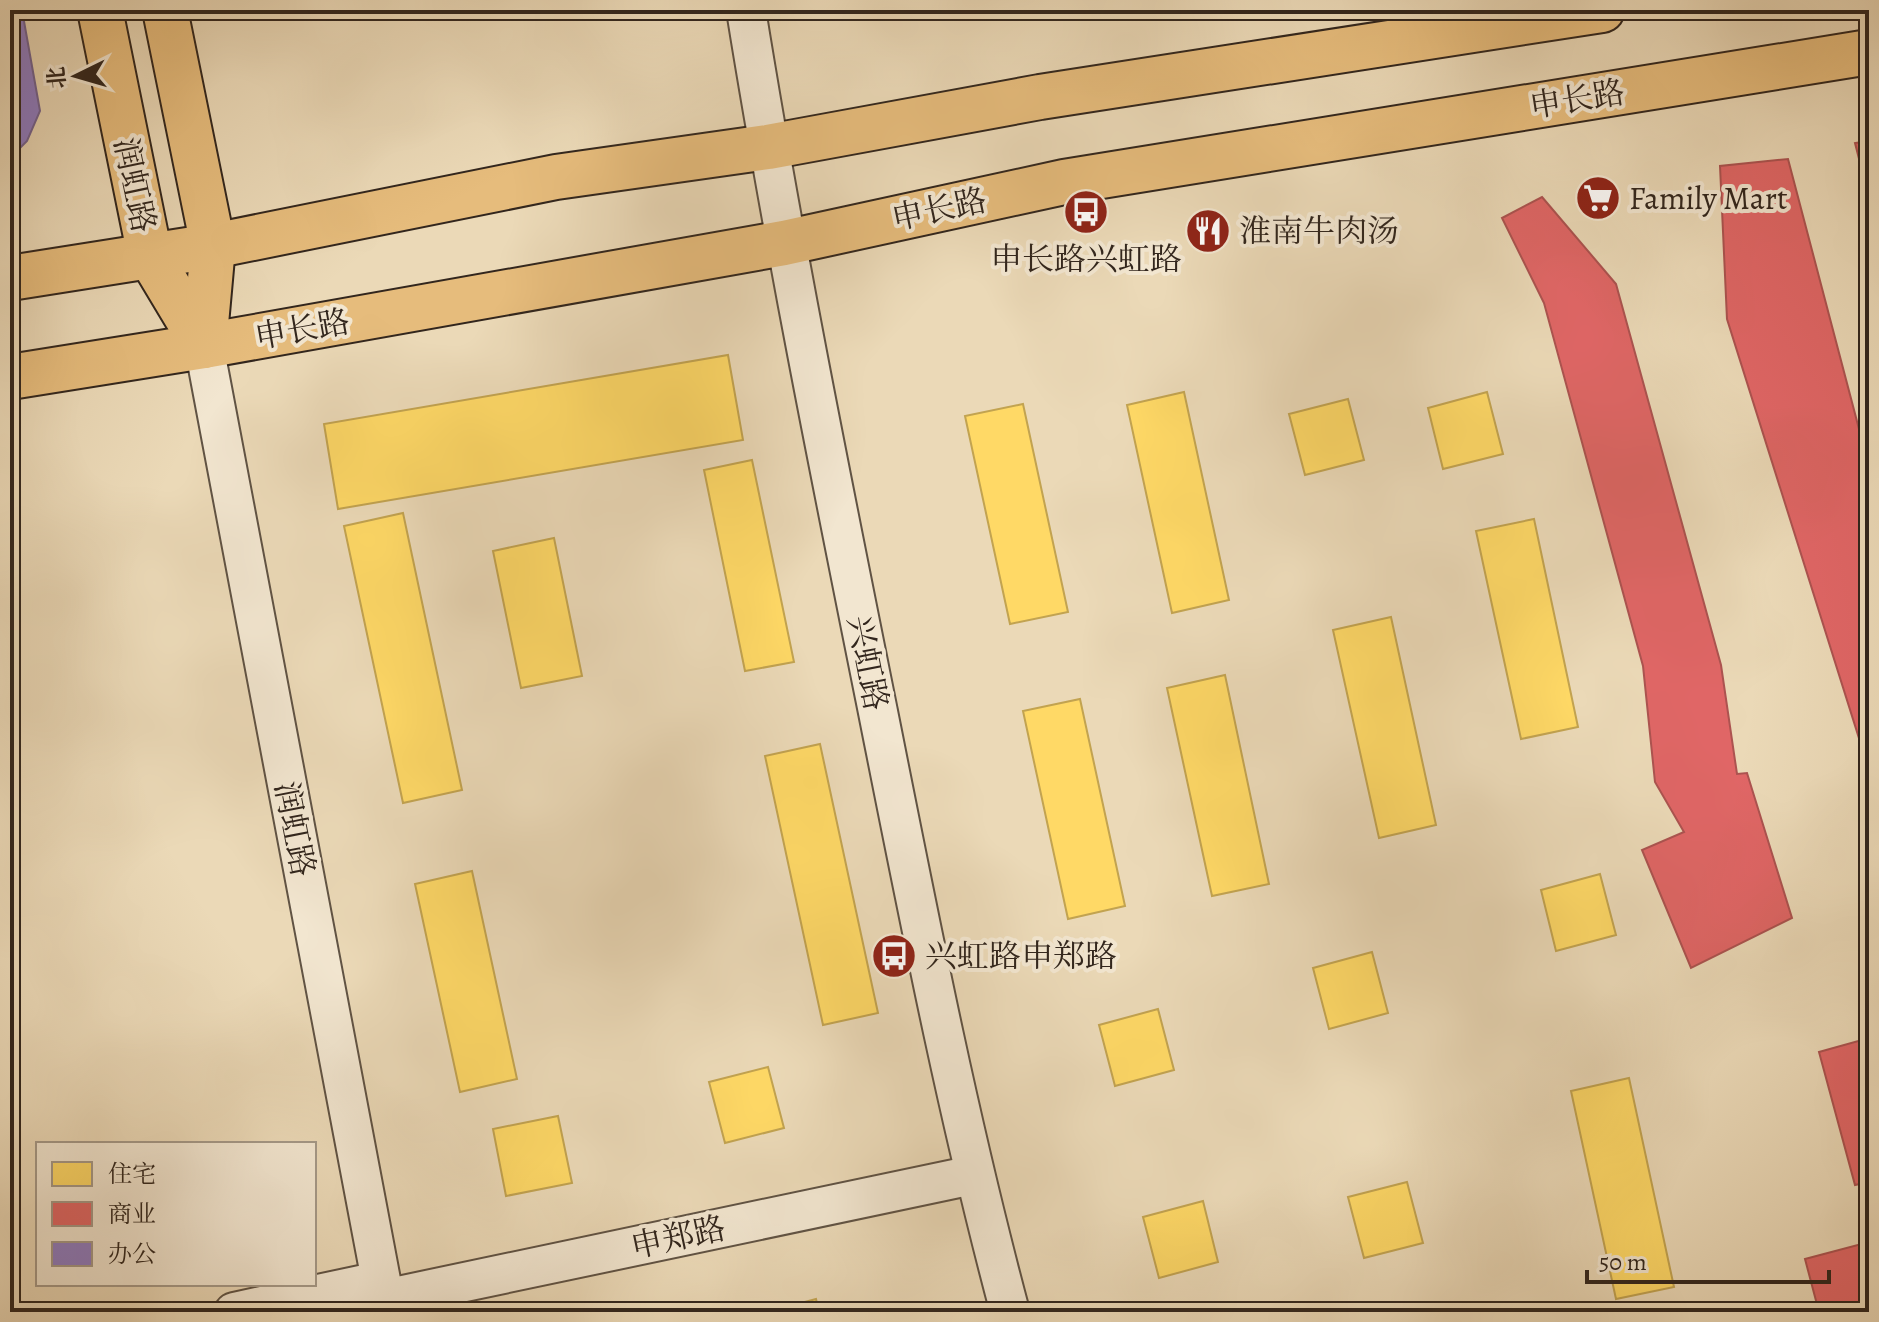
<svg xmlns="http://www.w3.org/2000/svg" width="1879" height="1322" viewBox="0 0 1879 1322" font-family="Alegreya,'Noto Serif SC',serif">
<style>
.homes{fill:#ffd966;stroke:#c2a350;stroke-width:2}
.shops{fill:#e06666;stroke:#ac5350;stroke-width:2}
.offices{fill:#8e7cc3;stroke:#726291;stroke-width:2}
.lines{fill:none;stroke-linecap:round;stroke-linejoin:round}
.minor-casing{stroke:#605344;stroke-width:42}
.major-casing{stroke:#32261d;stroke-width:48}
.minor{stroke:#f2e6d0;stroke-width:38}
.major{stroke:#e6bc7c;stroke-width:44}
.labels{text-anchor:middle;dominant-baseline:central;stroke-width:8;stroke-linejoin:round;paint-order:stroke}
.street-label{font-size:32px;fill:#32261d;stroke:#f2e6d0}
.poi-label{font-size:32px;fill:#32261d;stroke:#f2e6d0;text-anchor:start}
</style>
<rect width="100%" height="100%" fill="#ebd9b7"/>
<filter id="stains"><feTurbulence type="fractalNoise" baseFrequency=".0025" numOctaves="4"/><feColorMatrix values="0 0 0 0 .2 0 0 0 0 .09 0 0 0 0 .02 0 0 0 .5 -.17"/></filter>
<radialGradient id="worn" r=".72"><stop offset=".6" stop-color="#630" stop-opacity="0"/><stop offset="1" stop-color="#630" stop-opacity=".3"/></radialGradient>
<g class="homes">
<path d="M728,355l15,85 -405,69 -14,-85z"/>
<path d="M1184,392l45,208 -57,13 -45,-208z"/>
<path d="M1487,392l16,62 -60,15 -15,-61z"/>
<path d="M1348,399l16,61 -59,15 -16,-61z"/>
<path d="M1023,404l45,208 -58,12 -45,-208z"/>
<path d="M752,460l42,202 -49,9 -41,-201z"/>
<path d="M403,513l59,277 -59,13 -59,-277z"/>
<path d="M1534,519l44,208 -57,12 -45,-208z"/>
<path d="M554,538l28,138 -61,12 -28,-137z"/>
<path d="M1391,617l45,208 -57,13 -46,-208z"/>
<path d="M1225,675l44,209 -57,12 -45,-208z"/>
<path d="M1080,699l45,207 -57,13 -45,-208z"/>
<path d="M820,744l58,269 -55,12 -58,-269z"/>
<path d="M472,871l45,208 -57,13 -45,-208z"/>
<path d="M1600,874l16,61 -60,16 -15,-61z"/>
<path d="M1372,952l16,61 -59,16 -16,-61z"/>
<path d="M1158,1009l16,61 -59,16 -16,-61z"/>
<path d="M768,1067l16,61 -59,15 -16,-61z"/>
<path d="M1629,1078l45,209 -58,12 -45,-208z"/>
<path d="M558,1116l14,67 -66,13 -13,-67z"/>
<path d="M1407,1182l16,61 -59,15 -16,-61z"/>
<path d="M1203,1201l15,61 -59,16 -16,-61z"/>
<path d="M816,1299l3,13h-52z"/>
</g>
<g class="shops">
<path d="M1869,141v57l-14,-55z"/>
<path d="M1788,159l81,308v303l-142,-451 -7,-153z"/>
<path d="M1542,197l74,87 105,381 16,109 10,-1 45,145 -101,50 -49,-118 42,-18 -29,-50 -12,-116 -99,-363 -42,-85z"/>
<path d="M1869,1038v144l-14,3 -36,-133z"/>
<path d="M1869,1242v70h-50l-14,-53z"/>
</g>
<path class="offices" d="M10,10h12l18,101 -13,30 -17,17z"/>
<g class="lines">
<g class="minor-casing">
<g id="minor">
<path d="M746,10c38,235 85,468 132,702 40,201 79,402 132,600"/>
<path d="M204,346l183,966"/>
<path d="M384,1299l589,-124"/>
<path d="M234,1312l145,-31"/>
</g>
</g>
<g class="major-casing">
<g id="major">
<path d="M100,10l50,246 54,90"/>
<path d="M165,10l48,236 -9,100"/>
<path d="M10,278l203,-32 343,-69 212,-30 272,-50 562,-87"/>
<path d="M10,377l194,-31 580,-103 280,-61 805,-130"/>
</g>
</g>
<use href="#minor" class="minor"/>
<use href="#major" class="major"/>
</g>
<defs>
<g id="supermarket-disc" transform="scale(2.3)"><circle r="9.5" fill="#8f2418" stroke="#f2e6d0"/><path d="M-6-5.5h2.5l.6 2H6L4.5 2H-2.5L-4.4-4H-6ZM-1.5 3.2a1.3 1.3 0 1 0 .1 0ZM3 3.2a1.3 1.3 0 1 0 .1 0Z" fill="#fff"/></g>
<g id="bus-disc" transform="scale(2.3)"><circle r="9.5" fill="#8f2418" stroke="#f2e6d0"/><path d="M-5-6H5V4H4V6H2V4H-2V6H-4V4H-5ZM-3.5-4V0h7V-4ZM-3.5 1.2v1.5H-2V1.2ZM2 1.2v1.5H3.5V1.2Z" fill="#fff"/></g>
<g id="restaurant-disc" transform="scale(2.3)"><circle r="9.5" fill="#8f2418" stroke="#f2e6d0"/><path d="M-5-6h1v4h1v-4h1v4h1v-4h1v5L-1.5 .5V6h-2V.5L-5-1ZM5-6V6H3V1.5H1.5Q1.5-4 5-6Z" fill="#fff"/></g>
</defs>
<g fill-rule="evenodd">
<use href="#supermarket-disc" x="1598" y="198"/>
<use href="#bus-disc" x="1086" y="212"/>
<use href="#restaurant-disc" x="1208" y="231"/>
<use href="#bus-disc" x="894" y="956"/>
</g>
<g class="labels">
<g class="street-label">
<text transform="translate(1577 99) rotate(-9)">申长路</text>
<text transform="translate(135 185) rotate(78)">润虹路</text>
<text transform="translate(939 209) rotate(-12)">申长路</text>
<text transform="translate(302 329) rotate(-10)">申长路</text>
<text transform="translate(868 663) rotate(79)">兴虹路</text>
<text transform="translate(295 829) rotate(79)">润虹路</text>
<text transform="translate(678 1237) rotate(-12)">申郑路</text>
</g>
<g class="poi-label">
<text x="1629" y="198">Family Mart</text>
<text x="1239" y="231">淮南牛肉汤</text>
<text x="1086" y="259" text-anchor="middle">申长路兴虹路</text>
<text x="925" y="956">兴虹路申郑路</text>
</g>
</g>
<rect width="1879" height="1322" fill="none" stroke="#ebd9b7" stroke-width="40"/>
<rect x="12" y="12" width="1855" height="1298" fill="none" stroke="#32261d" stroke-width="4"/>
<rect x="20" y="20" width="1839" height="1282" fill="none" stroke="#32261d" stroke-width="2"/>
<rect x="36" y="1142" width="280" height="144" fill="#f2e6d0" stroke="#a59988" stroke-width="2"/>
<rect x="52" y="1162" width="40" height="24" fill="#ffd966" stroke="#a59988" stroke-width="2"/>
<text x="108" y="1182" font-size="24" fill="#32261d">住宅</text>
<rect x="52" y="1202" width="40" height="24" fill="#e06666" stroke="#a59988" stroke-width="2"/>
<text x="108" y="1222" font-size="24" fill="#32261d">商业</text>
<rect x="52" y="1242" width="40" height="24" fill="#8e7cc3" stroke="#a59988" stroke-width="2"/>
<text x="108" y="1262" font-size="24" fill="#32261d">办公</text>
<g transform="translate(76 76) rotate(265)" stroke="#f2e6d0" stroke-width="6" paint-order="stroke">
<path d="M0-6L14 30L0 20L-14 30Z" fill="#32261d"/>
<text y="-12" font-size="22" font-weight="bold" text-anchor="middle" fill="#32261d">北</text>
</g>
<path d="M1587 1270v12h242v-12" fill="none" stroke="#32261d" stroke-width="4"/>
<text x="1599" y="1270" font-size="24" fill="#32261d" stroke="#f2e6d0" stroke-width="6" paint-order="stroke">50 m</text>
<rect width="100%" height="100%" filter="url(#stains)"/>
<rect width="100%" height="100%" fill="url(#worn)"/>
</svg>
